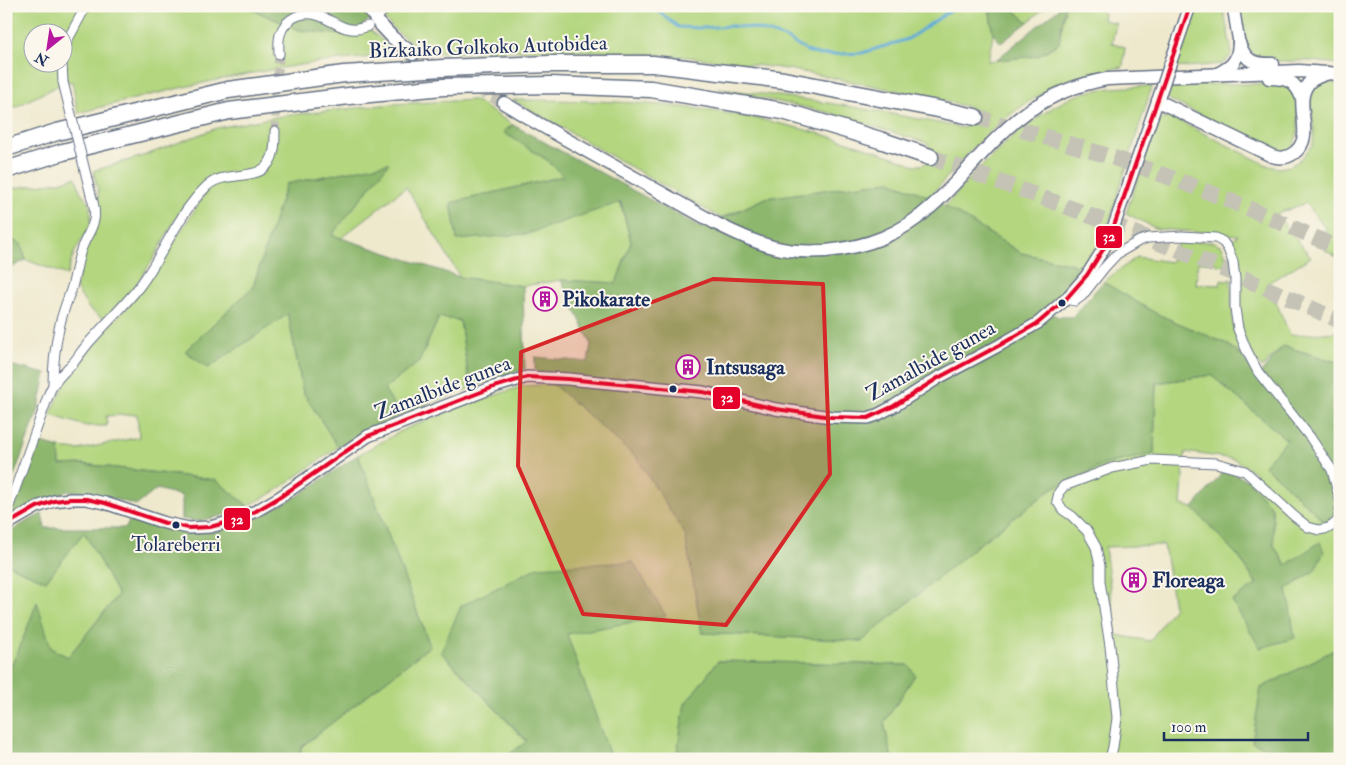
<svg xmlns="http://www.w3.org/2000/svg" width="1346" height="765" viewBox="0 0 1346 765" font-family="'IM FELL Double Pica',serif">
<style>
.green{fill:#b3d67f;stroke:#67826e;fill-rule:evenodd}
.forest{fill:#8eb76e;stroke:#547366}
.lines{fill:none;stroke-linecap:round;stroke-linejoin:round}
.stream{stroke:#5eabd7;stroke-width:3}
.minor-tunnel{stroke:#c4c3b6;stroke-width:9;stroke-dasharray:9 4.5;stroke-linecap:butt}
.secondary-tunnel{stroke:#c4c3b6;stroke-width:12;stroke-dasharray:12 6;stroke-linecap:butt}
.motorway-tunnel{stroke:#c4c3b6;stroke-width:16;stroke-dasharray:16 8;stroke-linecap:butt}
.minor-casing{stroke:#657084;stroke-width:11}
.tertiary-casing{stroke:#657084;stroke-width:14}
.secondary-casing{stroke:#657084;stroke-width:15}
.motorway-casing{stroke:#657084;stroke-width:19}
.minor{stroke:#fff;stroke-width:9}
.tertiary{stroke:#fff;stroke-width:11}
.secondary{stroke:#fff;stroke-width:12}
.motorway{stroke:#fff;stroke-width:16}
.minor-bridge-casing{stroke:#657084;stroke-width:11;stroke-linecap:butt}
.tertiary-bridge-casing{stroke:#657084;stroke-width:14;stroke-linecap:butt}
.minor-bridge{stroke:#fff;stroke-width:9}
.tertiary-bridge{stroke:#fff;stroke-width:11}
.bus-1-casing{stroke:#fbf7ec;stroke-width:8}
.bus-1{stroke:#e4002b;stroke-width:4}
.marked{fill:#d62828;fill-opacity:0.2;stroke:#d62828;stroke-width:4;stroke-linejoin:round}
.bus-dot{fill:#1b2f5e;stroke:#fbf7ec;stroke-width:2}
.labels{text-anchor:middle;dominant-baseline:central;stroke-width:4;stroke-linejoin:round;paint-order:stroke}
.bus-label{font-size:20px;fill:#1b2f5e;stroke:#fbf7ec}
.street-label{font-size:21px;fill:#1b2f5e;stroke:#fbf7ec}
.poi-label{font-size:21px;font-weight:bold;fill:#1b2f5e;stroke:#fbf7ec;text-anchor:start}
.line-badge{stroke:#fbf7ec;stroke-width:2}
.badge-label{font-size:14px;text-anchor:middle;font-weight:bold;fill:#fff}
</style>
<rect width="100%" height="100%" fill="#fbf7ec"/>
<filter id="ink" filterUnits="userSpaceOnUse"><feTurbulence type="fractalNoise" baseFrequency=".02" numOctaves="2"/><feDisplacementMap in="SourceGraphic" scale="10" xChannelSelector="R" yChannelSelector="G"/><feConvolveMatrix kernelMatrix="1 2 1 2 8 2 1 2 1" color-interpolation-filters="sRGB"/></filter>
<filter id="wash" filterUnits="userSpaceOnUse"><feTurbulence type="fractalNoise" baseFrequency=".0096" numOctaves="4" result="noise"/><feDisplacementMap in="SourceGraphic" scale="20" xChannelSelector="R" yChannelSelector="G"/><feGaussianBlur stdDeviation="1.12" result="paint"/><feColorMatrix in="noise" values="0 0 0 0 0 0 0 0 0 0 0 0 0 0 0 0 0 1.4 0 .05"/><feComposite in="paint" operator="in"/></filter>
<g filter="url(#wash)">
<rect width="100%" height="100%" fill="#eee8cc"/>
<g class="green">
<path d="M6,6h238l55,24 53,6 12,-11 35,30c-39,3 -78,6 -117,13 -69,11 -137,28 -204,45l-6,-32 -15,5 -51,26zM32,32h30v30h-30z"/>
<path d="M396,6h593l4,28 -5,27 50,-5 21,-13 6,-37h29l10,7 -1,7 13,3 -4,20 13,4 -2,20c-21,4 -40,7 -60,15 -8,3 -16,9 -23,13 -47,27 -76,62 -110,102l-40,-16 -124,17 -45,20 -208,-118c59,0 119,1 178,8 75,9 150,29 221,56 16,5 24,-9 15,-21l-97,-30 -111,-24c82,8 163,22 243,39 10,-3 13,-11 10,-20l-47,-12 -137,-27 -100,-12 -70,-5 -87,-2 -101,3 -20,-12 -14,-10 -12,-13z"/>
<path d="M1009,6h38l-19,16z"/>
<path d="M1196,6h23l5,6 8,41 -4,6 -6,5 -48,4z"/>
<path d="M1239,6h101v58c-9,-1 -19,-2 -28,-3 -16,-1 -50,4 -61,-9 -6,-7 -10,-36 -12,-46z"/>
<path d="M1323,81l17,3v175l-15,-9 1,-21 -20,-26 -30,11 35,43 -43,26 22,52 50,-3v31l-57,-17 -21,22 -9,-12 -10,-22 -4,-34 -1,-40 -9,-18 9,-7 -81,-6 -31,-16 29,-86c5,-6 7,-10 16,-10l98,49 10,2 11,-2 10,-6 13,-16 1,-13 -3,-32 3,-12z"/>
<path d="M1171,84h110c6,2 10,4 13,9 5,12 7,46 -3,55 -4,4 -11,3 -16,3l-103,-50 -5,-4z"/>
<path d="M1152,86l-43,136 -13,28 -15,19 -9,-5 -51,-11 -76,-47c33,-36 65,-72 107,-98 12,-7 25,-14 39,-17 20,-4 40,-4 61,-5z"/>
<path d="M474,100l39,25 -10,7 44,28 17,16 -113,27 76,31 93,-33 11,41 -15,41 -55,-3 -38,6 -63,-9 -54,-90 -65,51 -10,-3 57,-71 -102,20 -33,103 -68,64 23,17 80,-55 15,79 35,55 -62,44 -28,15 -32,-26 -132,-16 -24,1 -1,-17 19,2 61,-13 -2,-23 -31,2 1,10h-21l-36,-11 16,-34 36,-48 26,-26 31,-43 47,-71 -23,13 -31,55 -22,33 -25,26 -16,-11 -13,-21 8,-39 9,-12 6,-23 -1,-24 -5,-19 50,-15 74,-28 65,-12 110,-12z"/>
<path d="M76,177l4,14 9,12 2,12 -1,11 -16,27 -7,22 -41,-15 -5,-15 -15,-8v-48l53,-7z"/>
<path d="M1178,241l36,1 8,4 8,21 -12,-2 -4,-3h-16l-2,22 24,1 1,-5 5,1 5,-2 2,49 11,30 -17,-14 -70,-30 -54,-32 34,-25 34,5z"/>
<path d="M439,317l21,4 10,67 -69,27 -17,-26 35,-27z"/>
<path d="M1211,375l76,65 -23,25 61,57 15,-13v138l-79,41 26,68 -5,3h-390l-8,-36 31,-48 -7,-10 -190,-4 -33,43 -9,55h-65l-45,-125 100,-18 -225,36 86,90 -24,17h-203l1,-12 129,-101 -72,-191 47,-26 58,-23 60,-20 30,-2 84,74 48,76 17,99 160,8 112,-93 79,-60 53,-24 48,-10 2,-71zM1185,452l49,7 22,14 -9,7 25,28 2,38 13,20 32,-23 -5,28 -27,18 -30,-4 -18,-28 -46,-49 -12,-3zM1164,545l10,62 -24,34 -34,-6 -11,-88z"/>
<path d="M84,532l34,63 -50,62 -17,-8 -14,-46 -19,49 -12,22v-110l40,17z"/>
</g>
<g class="forest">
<path d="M244,6h139l-31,30 -53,-6z"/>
<path d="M989,6h20l19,16 -27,21 -8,-9z"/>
<path d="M1062,6h3l-6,37 -21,13 -42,4z"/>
<path d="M513,125l189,103 64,-30 124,-17 40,16 91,56 51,11 9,5 -5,10 -31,31 13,7h15l30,-35 54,32 70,30 17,14 13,20 26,-32 57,17v146l-15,13 -61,-57 23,-25 -76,-65 -55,8 -2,71 -48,10 -53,24 -79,60 -112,93 -160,-8 -17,-99 -48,-76 -84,-74 -18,-14v-13l53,5 3,-19 -30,-63 55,3 15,-41 -10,-40 -94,32 -70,6 -6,-37 112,-27 -16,-16 -44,-28z"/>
<path d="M389,163l-57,72 128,42 63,9 2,83 -55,19 -10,-67 -21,-4 -20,45 -35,27 17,26 -63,32 -35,-55 -15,-78 -80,54 -23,-17 68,-64 33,-103z"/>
<path d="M6,237l15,7 5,16 -20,10z"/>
<path d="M6,364l40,10 -8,37 -32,86z"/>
<path d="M38,442l21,6 1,17 23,-1 133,16 32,26 -27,10 -24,5 -15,-2v-23l-25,-7 -20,16 -46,-12 -24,-2 -54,24 -1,-7z"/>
<path d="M358,455l72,191 -129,101 -1,12h-294v-85l12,-22 19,-50 14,46 17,9 50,-62 -34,-63 -38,49 -40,-17v-26l11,-11 25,-13 3,14h81l5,-11 64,16 23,-2 38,-13 42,-22z"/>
<path d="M1225,470l22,10 25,28 2,38 12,19 34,-23 4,10 -10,19 -27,18 8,49 -35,10 -28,-47 25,-17 -18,-27 -46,-49z"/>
<path d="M633,562l33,54 -99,18 44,125h-108l24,-18 -86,-89 20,-46 77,-39z"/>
<path d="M1340,647v112h-58l4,-3 -34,-14 9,-54z"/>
<path d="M718,661l190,4 7,10 -31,48 8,36h-216l9,-55z"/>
</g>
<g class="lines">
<path class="stream" d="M652,6l26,21 21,1 34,-2 24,3 28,9 22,13 13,4 42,-2 46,-14 49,-33"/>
</g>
</g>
<g filter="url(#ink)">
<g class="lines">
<path class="minor-tunnel" d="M275,131l4,-77"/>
<path class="secondary-tunnel" d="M413,54l91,49"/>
<g class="motorway-tunnel">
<path d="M975,117c69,19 139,39 207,65 54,20 106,43 158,67"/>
<path d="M930,157c81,29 162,58 242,91 57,23 112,48 168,73"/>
</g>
<g class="minor-casing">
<g id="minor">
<path d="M379,15l9,-9"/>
<path d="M279,54c0,-6 -1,-13 1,-19 5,-18 24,-25 40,-19 18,7 27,19 48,10"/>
<path d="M62,61l5,-20 19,-35"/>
<path d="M62,62l1,20"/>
<path d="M1066,299l9,2 7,-5 22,-28 13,-14 22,-13 9,-3 34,-2 34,2 7,4 5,7 5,13 2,16v30l3,21 8,20 12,23 52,65 22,33 8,31"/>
<path d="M53,385c0,-21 2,-40 7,-61 3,-13 8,-25 12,-37 3,-11 5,-23 8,-34 8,-25 21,-28 11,-58"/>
<path d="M11,522l-4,-8 1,-5 38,-107c2,-6 4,-13 8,-18 5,-8 13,-15 20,-22 6,-8 12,-17 19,-24 15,-17 32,-33 46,-51 24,-31 38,-72 67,-100 21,-21 61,1 68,-37 1,-6 1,-13 1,-19"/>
<path d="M1110,759l3,-12 4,-29 -7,-72 -10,-65v-15l-4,-19 -9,-16 -15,-15 -9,-6 -6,-9 2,-9 5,-6 48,-18 40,-8 64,3 29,8 49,45 14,11 11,3 10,-2 9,-7 2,-13"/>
</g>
</g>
<g class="tertiary-casing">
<g id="tertiary">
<path d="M1233,6l6,37"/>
<path d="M1169,67l21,-61"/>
<path d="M6,528l5,-6 26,-15 17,-6 16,-2h16l19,4 60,20 24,5 21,-1 19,-5 27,-11 24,-14 88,-61 126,-49 33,-10 41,2 135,13 73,17 55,8 37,1 9,-3 17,-9 44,-28 62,-33 38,-22 28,-24 21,-24 17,-27 11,-25 48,-138"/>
</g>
</g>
<g class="secondary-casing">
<g id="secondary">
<path d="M367,6l11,16 15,16 20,16"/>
<path d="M1239,43c7,19 14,21 34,21"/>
<path d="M1217,74c16,-8 21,-13 22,-31"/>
<path d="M1269,78c19,0 26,3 33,20"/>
<path d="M1158,101l114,55c9,3 15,2 22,-3 23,-17 -2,-49 14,-69 4,-6 13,-8 20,-11"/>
<path d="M504,103l33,20 180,101c18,9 37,18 56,23 18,5 36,5 53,4 42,-4 75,-17 106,-45 33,-30 59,-68 95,-94 24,-17 52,-28 80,-33l192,-8 41,3"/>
</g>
</g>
<g class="motorway-casing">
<g id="motorway">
<path d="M6,148l51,-16 171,-42 116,-16 99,-6 107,-4h103l131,16 154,29 37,8"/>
<path d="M6,170l57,-18 166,-41 120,-15 94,-9 108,-2 100,4 132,22 97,29 50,17"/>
</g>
</g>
<use href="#minor" class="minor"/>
<use href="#tertiary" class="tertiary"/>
<use href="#secondary" class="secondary"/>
<use href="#motorway" class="motorway"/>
<g class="minor-bridge-casing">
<path id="minor-bridge" d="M63,82l28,113"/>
</g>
<g class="tertiary-bridge-casing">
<path id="tertiary-bridge" d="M1163,85l6,-18"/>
</g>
<use href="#minor-bridge" class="minor-bridge"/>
<use href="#tertiary-bridge" class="tertiary-bridge"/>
<g class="bus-1-casing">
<path id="bus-1" d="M6,528l5,-6 26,-15 17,-6 16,-2h16l19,4 60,20 24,5 21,-1 19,-5 27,-11 24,-14 88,-61 126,-49 33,-10 41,2 135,13 73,17 55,8 37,1 26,-12 44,-28 62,-33 38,-22 28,-24 21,-24 17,-27 11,-25 75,-217"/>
</g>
<use href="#bus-1" class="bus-1"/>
</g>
</g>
<path class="marked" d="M713,279l110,5 7,190 -104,151 -143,-11 -65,-148 3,-114z"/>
<defs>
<g id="building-ring" transform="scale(1.25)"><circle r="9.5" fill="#fbf7ec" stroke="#b5179e" stroke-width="1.5"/><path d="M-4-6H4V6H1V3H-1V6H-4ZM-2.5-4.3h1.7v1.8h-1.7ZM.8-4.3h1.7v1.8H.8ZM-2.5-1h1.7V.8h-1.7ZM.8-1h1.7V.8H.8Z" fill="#b5179e"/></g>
</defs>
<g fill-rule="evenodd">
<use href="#building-ring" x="545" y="299"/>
<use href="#building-ring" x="688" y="367"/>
<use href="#building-ring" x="1134" y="580"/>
</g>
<g class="bus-dot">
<circle cx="1062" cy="303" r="4.5"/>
<circle cx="673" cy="389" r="4.5"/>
<circle cx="176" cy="525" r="4.5"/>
</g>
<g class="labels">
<g class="bus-label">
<text x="176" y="544">Tolareberri</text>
</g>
<g class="street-label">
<text transform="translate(488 47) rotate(-2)">Bizkaiko Golkoko Autobidea</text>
<text transform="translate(931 361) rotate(-29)">Zamalbide gunea</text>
<text transform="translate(443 388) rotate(-21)">Zamalbide gunea</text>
</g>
<g class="poi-label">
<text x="562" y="299">Pikokarate</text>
<text x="706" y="367">Intsusaga</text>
<text x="1152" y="580">Floreaga</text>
</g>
</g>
<g class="line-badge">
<rect x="1095" y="225" width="28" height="24" rx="5" fill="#e4002b"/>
<rect x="712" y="386" width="29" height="24" rx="5" fill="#e4002b"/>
<rect x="223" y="507" width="28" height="24" rx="5" fill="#e4002b"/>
</g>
<g class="badge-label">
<text x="1109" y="241">32</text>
<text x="727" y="402">32</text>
<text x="237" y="524">32</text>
</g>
<rect width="1346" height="765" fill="none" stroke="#fbf7ec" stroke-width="25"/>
<g transform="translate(48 48) rotate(210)"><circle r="24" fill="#fbf7ec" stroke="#a1a7b3"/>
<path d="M0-4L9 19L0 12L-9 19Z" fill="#b5179e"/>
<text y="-8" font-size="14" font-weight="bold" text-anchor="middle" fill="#1b2f5e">N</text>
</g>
<path d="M1164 732v8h144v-8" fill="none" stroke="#1b2f5e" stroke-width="2.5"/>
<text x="1171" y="732" font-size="15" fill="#1b2f5e" stroke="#fbf7ec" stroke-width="4" paint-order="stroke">100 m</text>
</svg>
